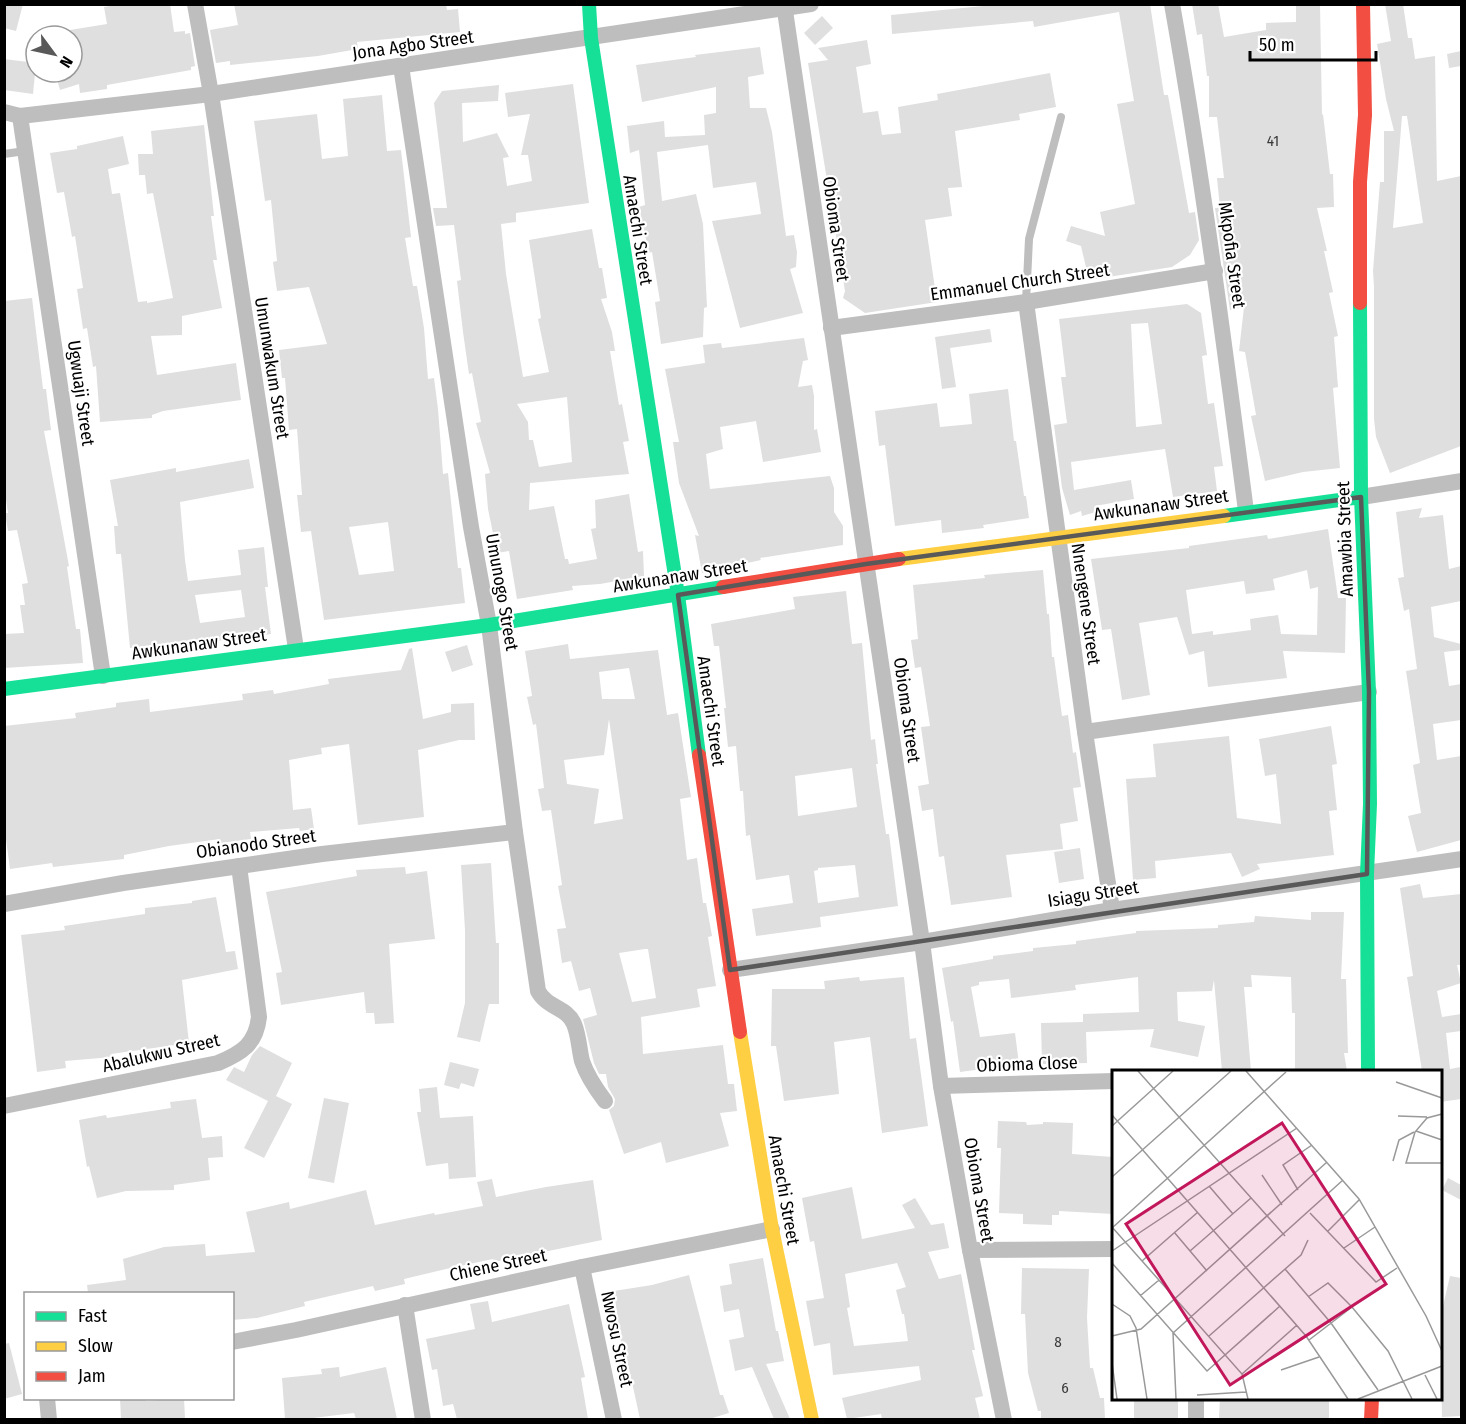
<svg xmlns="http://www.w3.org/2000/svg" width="1466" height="1424" viewBox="0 0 1466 1424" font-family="'Fira Sans Condensed',sans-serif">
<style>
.building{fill:#dfdfdf;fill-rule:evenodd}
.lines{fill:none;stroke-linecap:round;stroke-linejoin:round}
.lane{stroke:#bebebe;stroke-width:8}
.street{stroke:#bebebe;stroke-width:16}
.fast{stroke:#16e098;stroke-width:14}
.slow{stroke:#ffcf43;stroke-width:14}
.jam{stroke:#f24e42;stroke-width:14}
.marked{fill:none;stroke:#595959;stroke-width:4.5;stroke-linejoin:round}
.labels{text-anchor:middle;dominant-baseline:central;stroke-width:4.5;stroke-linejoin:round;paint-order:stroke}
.number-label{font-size:15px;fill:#383838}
.street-label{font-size:18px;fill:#000;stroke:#fff}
.inset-road{fill:none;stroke:#999;stroke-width:1.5}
.view{fill:#c2185b;fill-opacity:0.15;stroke:#c2185b;stroke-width:3}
.inset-edge{fill:none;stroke:#000;stroke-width:3}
</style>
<rect width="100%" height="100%" fill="#fff"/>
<g class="building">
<path d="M4,4h19l-7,27 -12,-3z"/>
<path d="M120,4h50l4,28 11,-1v3l5,-1 5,33 -4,1v3l-84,15v4l-27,4 -1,-9 -19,6 -5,-18h17v-36l-2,-6 37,-6 -3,-17z"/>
<path d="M234,4h212l1,6 11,-1 2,23 -103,10 1,7 -40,7 -88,9v-4l-14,2 -6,-33 28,-5z"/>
<path d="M1004,4h146l14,91h4l21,118 6,-1 4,28 -9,15 -18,12 -83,13 -8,-34 -15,-5 5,-15 34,10 -5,-24 35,-8 -18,-100 17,-3 -15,-89 -85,15 -1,-6 -141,13 -1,-19z"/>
<path d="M1192,4h26l6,33 42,-7v-7l30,-1v-18h24l2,111 1,-1 7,60h3l1,33 -17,1 10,43h-3l9,41 -4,1 9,43 -4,1 4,50 -5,1 7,80 -37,4 -38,9 -14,-65 5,-1 -11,-63 -6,-1 5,-44 -14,3 -15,-102h5l-3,-30h7l-7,-61h-8v-41h-2l-5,-42 -5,1z"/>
<path d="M1385,4h18l5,34h4l3,21 20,-3 2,125 24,-5v270l-71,27 -14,-36 -2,-18v-132l-1,-16 7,-89h4v-51h10l-8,-32 -9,-55 14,-3zM1402,116h5l16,107 -30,5z"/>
<path d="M822,16l11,12 -18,17 -11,-12z"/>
<path d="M867,40l4,24 -15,3 7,46 15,-2 4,24 19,-2 -3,-26 40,-7 -1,-6 113,-21 6,34 -37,7 1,6 -65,11 7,56 -14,1 4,28 -27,4 12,82 -72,11 -22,-15 2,-7 -37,-228 20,-3 -10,-12z"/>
<path d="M760,47l4,27 -16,3 2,31h16l6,24 14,104 8,-1 3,17 -1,15 -6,2 13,44 -63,15 -28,-107 49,-7 -5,-32 -43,6 -5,-43 -51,7 5,49 34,-7 7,30 4,83 -3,1 -1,29 -42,7 -6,-42 5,-1 -8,-49 -3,1 -10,-46 6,-2 -6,-55 -9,3 -3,-27 37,-5 1,16 40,-2 -1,-20 12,-2v-26l-74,15 -6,-37 60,-8 -1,-2z"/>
<path d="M1461,51v15l-12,2 -2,-14z"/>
<path d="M4,59l32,4 -3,31 -29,-4z"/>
<path d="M573,84l16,119 -73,10v9l-15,2 5,50 17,103 26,-5 -11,-53 3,-1 -12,-78 63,-11 7,39h3l5,30 -6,1 11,33 3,19h-5l9,54 3,-1 7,37 -6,1 6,32 -99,9 -1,27 25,-4 11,53h3l1,5 28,-5 -6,-30 5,-1 -1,-28 34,-6 9,58 5,-1 1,25 -44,8 -28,2 1,4 -56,9 -8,-48 -12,2 -9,-44 -3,-35 5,-1 -14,-50 5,-1 -9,-49 -3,1 -6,-42 -6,-51 4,-1 -7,-55 -18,1 -3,-18h14l-13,-105 8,-12 57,-6 -1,16 -36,2 1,39 34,-9 12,24 -6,1 4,28 25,-5 -4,-26h-7l9,-41 -22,3 -3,-24zM567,397l5,65 -33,5 -6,-27h-4l-1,-18 -11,-18z"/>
<path d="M382,95l5,56 14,-1 10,87 -6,1 8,48h4l7,42 4,51 6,-1 4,31 5,65 5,-1 10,95h3l4,35 -141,17 -13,-89 -10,1 -4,-37h5l-5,-66 -8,1 -4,-52h-3l-3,-28 48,-6 -18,-57 -32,4 -4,-29 4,-1 -6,-61 -6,1 -11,-80 63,-7 5,45 26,-3 -5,-57zM388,522l6,49 -35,4 -10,-48z"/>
<path d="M204,125l10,91h-3l6,44h-4l9,48 -40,8v19l-31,1 6,39 79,-12 5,37 -78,11 -11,4v3l-52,4 -4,-56 -3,1 -6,-39 -4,1 -6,-40 6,-1 -8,-52 -3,1 -8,-45 -7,1 -7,-40 27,-4v-3l46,-10 6,28 -21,5 4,25 8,-1 18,109 9,-1v2l26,-5 -20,-105 -6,1 -2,-19h-6l-1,-21h15l-2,-23z"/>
<path d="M32,298l11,91h3l5,41 -7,1 25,135 -2,1 9,62h4l3,34 -79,5v-34l20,-1 -4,-28h5l-3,-21 6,-1 -11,-53 -9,1 -3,-18h3l-4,-27v-185z"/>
<path d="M1187,304l14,9 6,42 -5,1 6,48 6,-1 9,63 -9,1 3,24 -44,6 -8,-48 -94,13 3,28 57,-10 3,19 -39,7 1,6 -14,4 -1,-5 -11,4 -8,-27 -8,-63 13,-2 -6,-46h5l-7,-58zM1148,323l14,101 -26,3 -5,-103z"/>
<path d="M990,329l2,13 -42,6 6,39 -14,2 -7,-52z"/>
<path d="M804,338l4,22 -5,1 -5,26 14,-2 2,11v34l3,-1 4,23 -58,10 -7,-41 -36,6 3,22 -17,5 4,35 120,-13 4,12v24l9,14v19l-83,13 1,2 -59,13 -7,-38 4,1 -20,-53 -6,-41h6l-14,-73 40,-6 -2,-18 18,-2 1,5z"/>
<path d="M1008,389l6,52h2l8,55h2l3,22 -46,7 1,3 -42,5 -1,-13 -46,6 -10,-81 -6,1 -4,-35 62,-8 3,24 32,-3 -3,-30z"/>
<path d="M249,459l5,29 -74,14 5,58 3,21 53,-6 -3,-25 26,-3 4,40h-3l6,47 -78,10 -1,-4 -62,8 -9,-94h-5l-2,-28h4l-8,-46 66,-12v4zM241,590l4,27 -45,6 -5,-28z"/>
<path d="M1422,508l-3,10 24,-3 6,54 12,-3v35l-30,6 3,30 27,7v6l-17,2 5,34 12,-2v36l-28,4 4,36 24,-4v84l-44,12 -9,-36 13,-3 -8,-48 7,-2 -14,-92 11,-2 -8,-60 -5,2 -6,-33 6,-1 -8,-65z"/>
<path d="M1328,529l10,69h8l-1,55 -62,-2 4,27 -79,9 -4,-36 -15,4 -12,-38 -38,6 11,72 -28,5 -11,-71 -9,1 -11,-71 98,-11v-2l78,-11 1,4zM1307,570l3,19 8,-2 -1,48 -36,-1 -3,-19 -28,4 1,11 -38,5v-4l-21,3 -6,-44 58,-9 2,13 29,-4 -2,-11z"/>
<path d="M1043,570l4,44h2l3,43h2l8,59 6,-1 5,38 3,-1 5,35 -8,1 5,33 -18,3 3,25 -57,6 6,42 -61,8 -7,-49 -5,1 -6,-48 -11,2 -4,-25 11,-2 -8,-57 9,-1 -9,-59 -6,1 -4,-28 7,-1 -5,-54 72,-7 -1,-3z"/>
<path d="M846,591l6,53 10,-1 9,97 4,-1 3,25h-2l10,70h3l9,72 -78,11 1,10 -65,9 -4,-27 41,-6 -4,-28 -33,5 -6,-45 -4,1 -3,-45h-3l-4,-45 -8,1 -4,-39h2l-7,-62h-5l-3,-22 84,-15 -2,-12zM852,768l5,39 -59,9 -3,-40zM855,865l4,32 -41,6 -4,-32 4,-1v-2z"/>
<path d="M568,644l2,15 88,-9 9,65 11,-2 13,84 -11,2 7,61 10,-2 6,45h3l6,33 -4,1 8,49 -19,3 3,18 -59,10 2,37 80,-9 5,39h6l3,27 -17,2 9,33 -63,17 -5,-21 -37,12 -15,-44 5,-4 1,-7 -7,-12 -2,-13h-7l-5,-11 -11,-44 14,-4 -7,-27 -11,3 -8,-30 -9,2 -5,-34 9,-1 -8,-42 4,-1 -11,-75 -9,1 -4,-22 6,-1 -8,-64 -3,1 -6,-28 5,-1 -7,-45zM629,668l6,31h-33l-3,-27zM609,719l14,100 -29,5 5,-35 -32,-5 -3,-24 40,-5zM645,949h3l8,49 -24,4 -13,-49z"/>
<path d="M467,645l6,20 -21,7 -7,-20z"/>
<path d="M412,648l11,71 28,-7v-8l23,-1 1,37h-16l-41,10 6,67 -66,8 -9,-81 -28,4 1,6 -33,6 4,50 18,-2 3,21 -14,2 -1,-3 -49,4 1,7 -31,4v-4l-51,7 -45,9v4l-71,8 -1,-4 -42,6 -6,-45v-98l72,-8 -1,-5 41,-6v-4l33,-4 1,13 93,-12 -1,-6 31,-4 1,4 55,-10 -1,-5 73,-9 8,-21z"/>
<path d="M1331,726l6,38 -5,1 5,45 -8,1 5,44 -77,9 3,5 -18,8 -11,-24 -76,8 1,17 -23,2 -7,-101 30,-2 -3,-33 76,-8 8,82 44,6 -5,-50 -11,2 -6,-37z"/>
<path d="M1080,848l4,31 -25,4 -5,-31z"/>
<path d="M491,863l5,80h3v61h-10l-9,38 -23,-5 8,-34v-73l-4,-65z"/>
<path d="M405,867l1,7 21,-3 8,68 -46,5 5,79 -19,1 -1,-11h-8l-2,-21 -83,13 -5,-32 6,-1 -16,-80 91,-16 -1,-6z"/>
<path d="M1420,884l3,14 38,-4v71h-4l4,18 -24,8 5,26 19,-3v17l-15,2 4,36 11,-2v32l-21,3v-31h-18l-15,-94 6,-1 -13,-88z"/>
<path d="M216,897l10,55 9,-1 3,18 -56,11 7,63 -78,11 1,3 -47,4 1,7 -29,4 -16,-137 44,-5 -1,-4 81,-12v-6l47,-5v-2z"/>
<path d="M1311,912h33l-3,67h5l2,74h-4l3,18h-52v-58h-3l-1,-36 -40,-2 1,12h-8l7,84h-29l-8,-91 -2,11 -35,1 1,29 27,5 -7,31 -48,-10 4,-18 -68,3 1,31 -45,1 -1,-41 42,-1v-8l56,-2 -1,-35 -63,8 1,5 -65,8 -2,-19 -30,3v3l-8,2 9,50 35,-4 4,31 -59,8 -7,-51 -2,1 -9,-54 51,-9v-3l40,-5v-3l43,-4v-3l60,-8v-2l82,-3v-3l36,-3 1,-6 56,4z"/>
<path d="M859,977l1,4 44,-4 6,62 6,-1 12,88 -46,7 -12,-96 -36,5 5,52 -55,7 -8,-55h-5l1,-57h53l-1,-8z"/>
<path d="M260,1046l32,17 -16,33 16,8 -28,54 -20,-10 24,-47 -42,-21 8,-13 10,5 8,-17z"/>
<path d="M450,1062l29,7 -5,18 -13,-4 -2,6 -15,-4z"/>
<path d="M437,1087l3,31 33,-2 3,61 -27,2 -1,-16 -22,3 -9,-54h4l-2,-23z"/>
<path d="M324,1098l25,5 -15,80 -26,-5z"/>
<path d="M196,1099l6,39 20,-2 1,21 -15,1 2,22 -36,5v5l-48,1 -29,7 -8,-32 -2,1 -8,-47 27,-5 1,3 64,-10 -1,-6z"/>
<path d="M998,1121l28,1 1,3 16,-1v-2l30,1 -1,31 41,3v57l-54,-3v4h-7v10l-29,-1v-10l-24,-1 2,-65h-4z"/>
<path d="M1448,1178l13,7v15l-19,-10z"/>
<path d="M492,1179l4,18 50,-10 47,-7 9,60 -108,22 -1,-3 -47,10 -42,10 1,5 -30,7 -2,-5 -69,16 1,4 -48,12 -25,2v-27h-144l-1,-8 39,-5 -3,-21 41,-12 41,-3 1,12 49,-4 -9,-40 43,-10 1,7 76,-19 9,35 59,-12 1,2 48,-9 -6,-24z"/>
<path d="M852,1187l10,52 53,-11 -13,-23 13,-7 16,27 13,-2 5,25 -21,4 11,27 22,-5 14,76h-3l11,46 -8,2 5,21h-98l-1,-5 -34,5 -5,-21 79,-18 -2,-14 -86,9 -3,-32 -16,3 -8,-45 18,-3 -10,-57 -4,1 -8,-44zM897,1263l9,24 -10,3 6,24h2l4,27 -54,5 -7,-38 3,-1 -5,-33z"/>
<path d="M763,1258l13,73h2l6,30 -18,3 24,55h-16l-22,-52 -17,4 -6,-31 15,-3 -5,-28 -15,3 -4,-26 12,-2 -3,-20z"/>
<path d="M1022,1268l67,1 -2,49 3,50h3l7,30h4l1,21h-64v-8h-3l-10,-38 -3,-59h-4z"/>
<path d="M689,1275l31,120h3l6,18 -20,6h-69l-15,-69h-3l-8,-59 38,-6z"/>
<path d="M1450,1276l11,2v138l-19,1 -2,-98z"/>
<path d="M488,1301l4,21 77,-18 16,73 -4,1 7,41h-131l-4,-15 -10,2 -6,-37 -5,1 -6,-31 49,-10 -5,-25z"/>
<path d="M9,1343l13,51 -18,5v-55z"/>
<path d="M339,1367l1,10 46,-10 11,52h-41l-2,-6 -41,5 1,1h-29l-3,-41 40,-4 -1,-5z"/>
<path d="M120,1398h25l1,3 38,-3 1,21h-64z"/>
<rect x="1134" y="1398" width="44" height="21"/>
<path d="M1220,1398l75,2v-2h34v21h-110z"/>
</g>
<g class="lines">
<g class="lane">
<path d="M4,154l21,-3"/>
<path d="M1026,302l3,-63 32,-122"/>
</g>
<g class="street">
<path d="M195,4l16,90 85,555"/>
<path d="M784,4l138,938 19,144 29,164 34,170"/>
<path d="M1172,4c30,169 52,338 74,507"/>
<path d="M401,66l70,461 18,98 26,207 23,159c9,17 29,16 36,33 5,12 5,25 8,37 5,15 14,28 23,40"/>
<path d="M4,112l16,4 191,-22 600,-90"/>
<path d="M20,116l83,560"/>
<path d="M1026,302l59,430 27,178"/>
<path d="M831,328l195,-26 189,-31"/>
<path d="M1361,497l101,-16"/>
<path d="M1085,732l284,-40"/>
<path d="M4,904l119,-21 199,-29 193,-22"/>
<path d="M730,970l192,-28 190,-32 350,-51"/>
<path d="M941,1086l173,-5"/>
<path d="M4,1106l214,-43c24,-10 38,-19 41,-46l-20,-151"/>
<path d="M970,1250l144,-1"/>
<path d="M582,1267l32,153"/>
<path d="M405,1305l18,115"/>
<path d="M232,1342l64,-12 286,-63 190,-38"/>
<path d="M47,1398l2,22"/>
<path d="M1196,1398v22"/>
</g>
<g class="fast">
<path d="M589,4l2,34 87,557 21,160"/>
<path d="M1360,303l1,194 8,195 1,112 -3,70 1,198"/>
<path d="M1224,516l137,-19"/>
<path d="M4,689l485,-64 234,-38"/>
</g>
<g class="slow">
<path d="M899,559l325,-43"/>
<path d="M740,1032l32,197 40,191"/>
</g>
<g class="jam">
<path d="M1360,303v-121l5,-67 -2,-111"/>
<path d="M723,587l176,-28"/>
<path d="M699,755l41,277"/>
<path d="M1371,1420l1,-22"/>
</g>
</g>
<path class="marked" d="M1361,497l8,195 -2,182 -637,96 -52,-375 188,-31z"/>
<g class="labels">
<g class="number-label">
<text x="1273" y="141">41</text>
<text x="1058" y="1342">8</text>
<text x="1065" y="1388">6</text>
</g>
<g class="street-label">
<text transform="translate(413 45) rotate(-8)">Jona Agbo Street</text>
<text transform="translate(836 229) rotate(82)">Obioma Street</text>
<text transform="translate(638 230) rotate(81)">Amaechi Street</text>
<text transform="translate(1232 255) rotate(82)">Mkpofia Street</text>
<text transform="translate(1020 282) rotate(-8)">Emmanuel Church Street</text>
<text transform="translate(272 368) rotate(81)">Umunwakum Street</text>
<text transform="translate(81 393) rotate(82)">Ugwuaji Street</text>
<text transform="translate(1161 505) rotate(-8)">Awkunanaw Street</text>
<text transform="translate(1345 539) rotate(-92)">Amawbia Street</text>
<text transform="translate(680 576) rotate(-9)">Awkunanaw Street</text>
<text transform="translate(502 592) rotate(80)">Umunogo Street</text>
<text transform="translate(1086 604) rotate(82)">Nnengene Street</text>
<text transform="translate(199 644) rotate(-8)">Awkunanaw Street</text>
<text transform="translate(907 710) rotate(82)">Obioma Street</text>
<text transform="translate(711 711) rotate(82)">Amaechi Street</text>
<text transform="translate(256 844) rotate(-8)">Obianodo Street</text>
<text transform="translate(1093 894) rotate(-9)">Isiagu Street</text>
<text transform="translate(161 1053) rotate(-13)">Abalukwu Street</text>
<text transform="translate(1027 1064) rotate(-2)">Obioma Close</text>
<text transform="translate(784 1190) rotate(80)">Amaechi Street</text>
<text transform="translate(979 1190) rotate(80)">Obioma Street</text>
<text transform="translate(498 1265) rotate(-12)">Chiene Street</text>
<text transform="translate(617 1339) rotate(78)">Nwosu Street</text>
</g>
</g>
<g transform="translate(1112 1070)">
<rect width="330" height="330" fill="#fff"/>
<path class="inset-road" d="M26,1l147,165M134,1l113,128 67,117 16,35M284,12l46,16M330,44l-15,4 -12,14 -9,31h36M0,45l194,221 42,63M286,46l29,1M0,56l61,-55M304,61l26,9M281,91l6,-21 15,-8M150,105l20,30M0,107l119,-106M97,116l24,28M186,120l-15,-25 29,-20M198,143l66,69 21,-14M0,157l130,147 6,25M0,158l174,-156M216,161l31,-31M62,162l33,39M232,178l31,-21M0,181l185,-123M78,181l61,-53M30,191l56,-49M0,193l95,108 73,-65M173,199l46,54 47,67M28,226l19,-16M196,227l20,-14 24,24M0,234l18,12 6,12 11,71M0,266l29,-7 186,-167M97,266l92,-81 7,-15M197,270l43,-33 36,44 24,48M0,293l5,36M169,300l38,-13M130,304l55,-49M313,305l12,24M85,325l49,-3M64,329l-3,-66 170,-153M246,329l84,-33"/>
<path class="view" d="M170,53l104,161 -156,101 -104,-161z"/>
<rect width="330" height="330" class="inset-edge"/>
</g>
<rect width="1466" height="1424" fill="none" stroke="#000000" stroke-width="12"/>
<rect x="24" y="1292" width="210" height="108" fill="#ffffff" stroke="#999999" stroke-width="1.5"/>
<rect x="36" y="1312" width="30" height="9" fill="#16e098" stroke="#999999" stroke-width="1.5"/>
<text x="78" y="1322" font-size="18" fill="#000000">Fast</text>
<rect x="36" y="1342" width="30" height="9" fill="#ffcf43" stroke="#999999" stroke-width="1.5"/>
<text x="78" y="1352" font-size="18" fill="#000000">Slow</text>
<rect x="36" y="1372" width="30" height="9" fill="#f24e42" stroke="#999999" stroke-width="1.5"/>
<text x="78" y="1382" font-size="18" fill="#000000">Jam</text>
<g transform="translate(54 54) rotate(123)"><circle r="28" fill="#ffffff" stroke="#999999" stroke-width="1.5"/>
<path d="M0-4.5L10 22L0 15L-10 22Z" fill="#595959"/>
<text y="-9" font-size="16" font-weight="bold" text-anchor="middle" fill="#000000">N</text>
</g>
<path d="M1250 51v9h126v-9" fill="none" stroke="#000000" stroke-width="3"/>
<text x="1259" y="51" font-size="18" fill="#000000" stroke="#ffffff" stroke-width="4.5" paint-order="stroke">50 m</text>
</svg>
